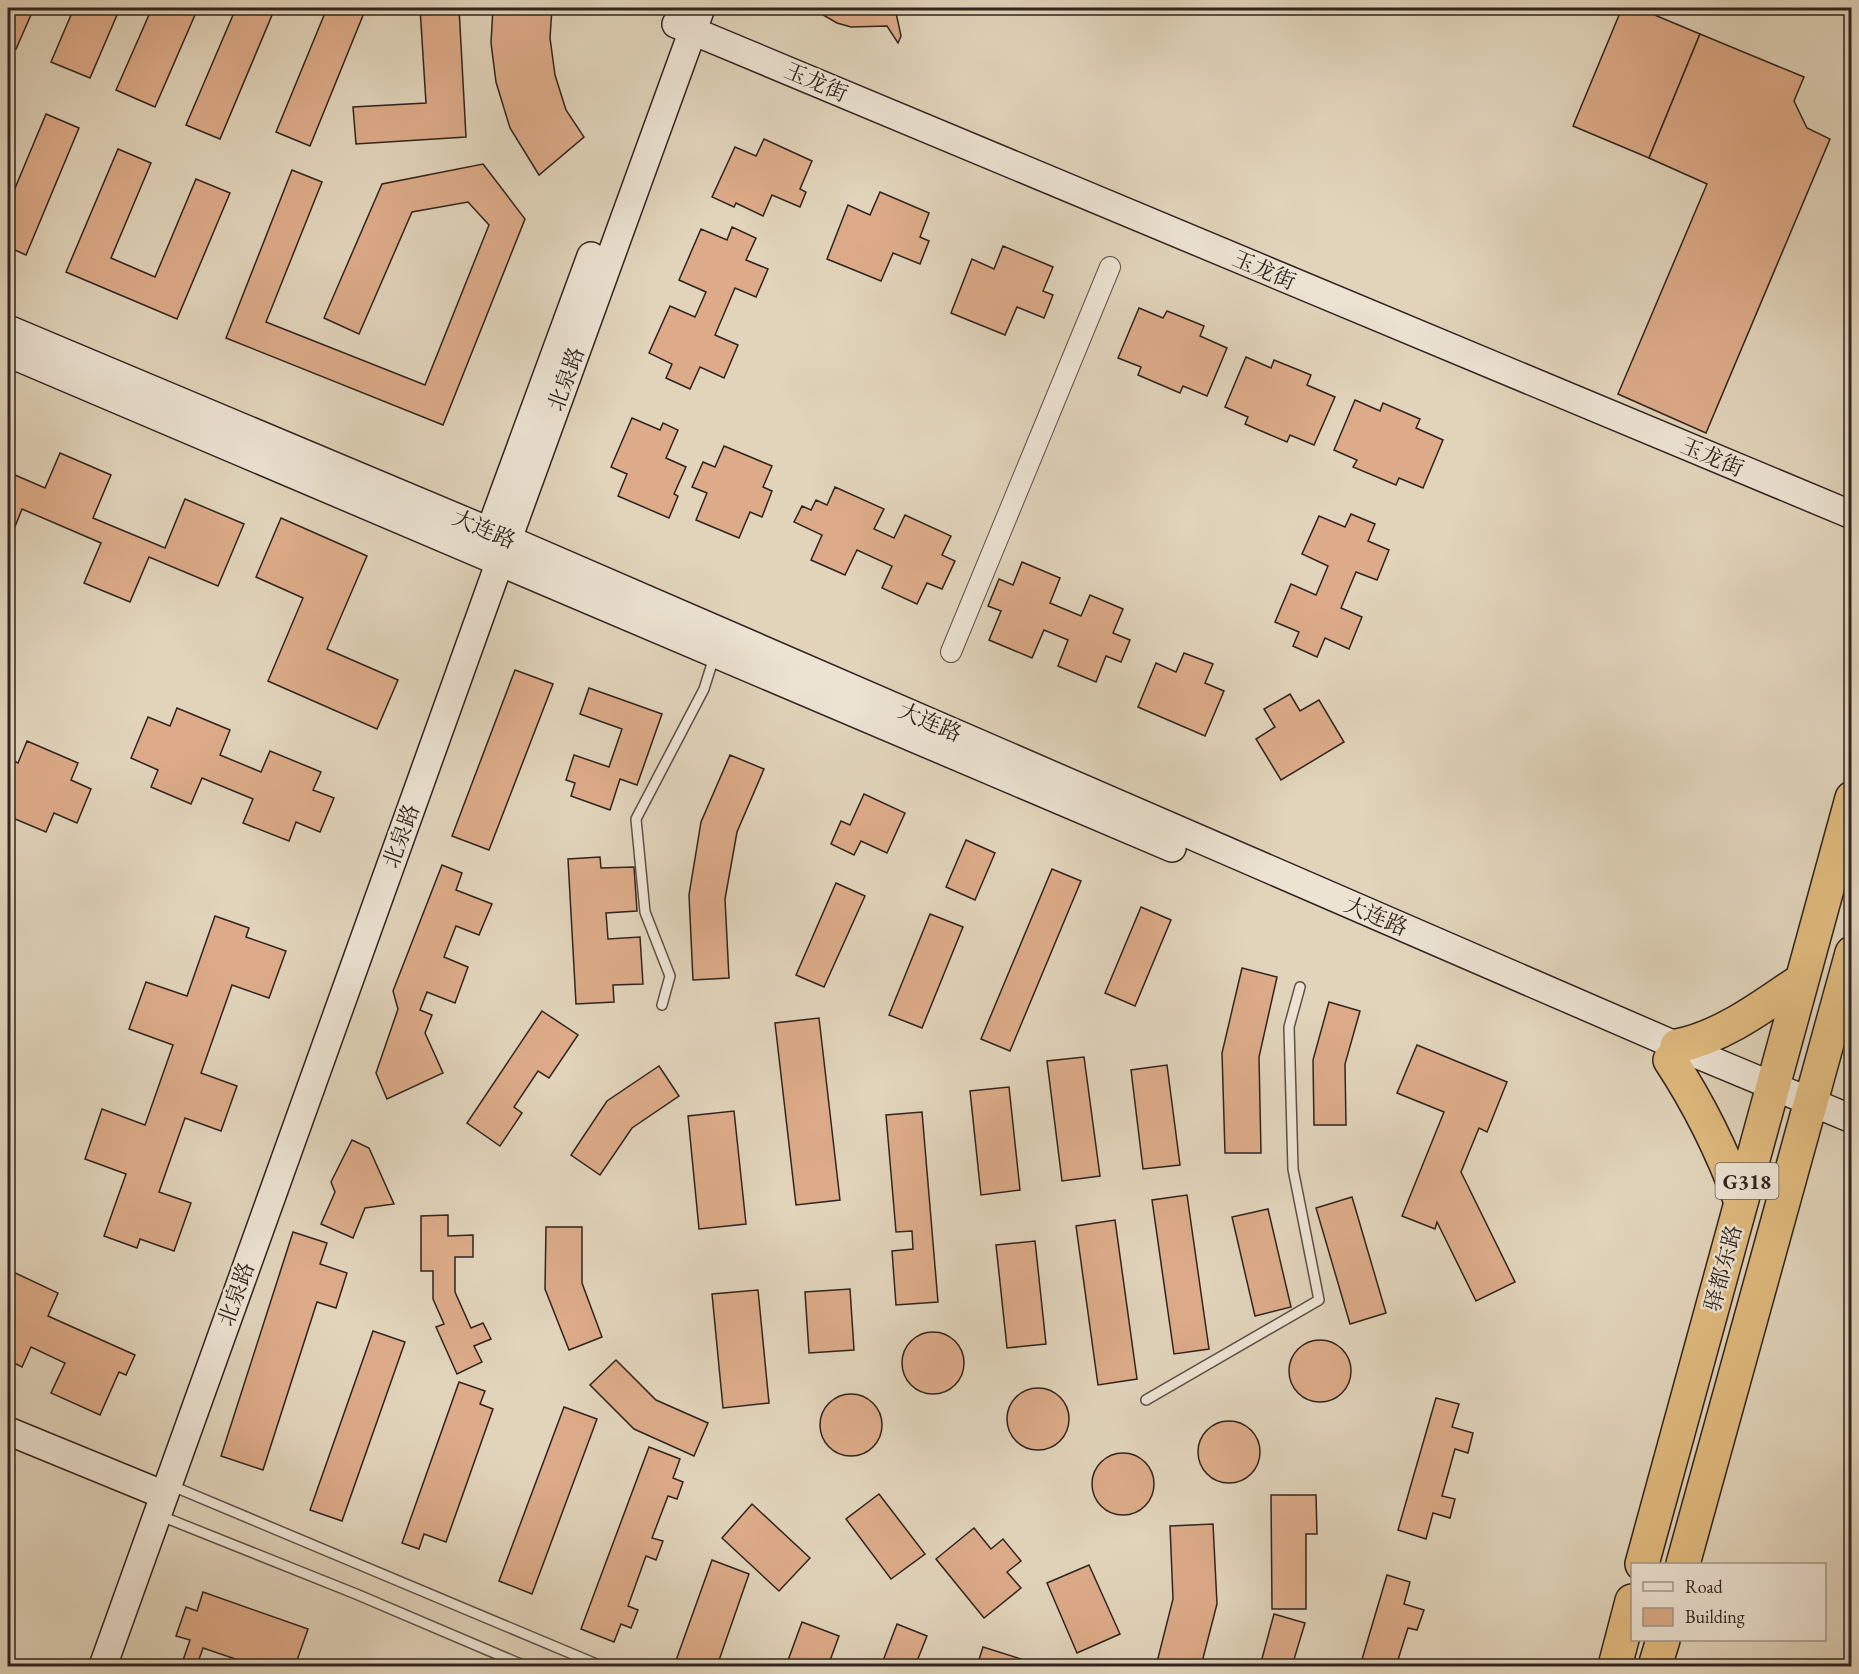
<svg xmlns="http://www.w3.org/2000/svg" width="1859" height="1674" viewBox="0 0 1859 1674" font-family="'EB Garamond','Noto Serif SC',serif">
<style>
.building{fill:#ddab89;stroke:#31241f;stroke-width:1.5}
.lines{fill:none;stroke-linecap:round;stroke-linejoin:round}
.lane-casing{stroke:#5d5046;stroke-width:12}
.street-casing{stroke:#5d5046;stroke-width:22}
.secondary-casing{stroke:#31241f;stroke-width:30}
.highway-casing{stroke:#31241f;stroke-width:36}
.lane{stroke:#ece3d3;stroke-width:9}
.street{stroke:#ece3d3;stroke-width:20}
.secondary{stroke:#ece3d3;stroke-width:27}
.highway{stroke:#e0ba7e;stroke-width:33}
.labels{text-anchor:middle;dominant-baseline:central;stroke-width:5;stroke-linejoin:round;paint-order:stroke}
.shield{fill:#ece3d3;stroke:#695d55;stroke-width:1.5}
.shield-label{font-size:21px;font-weight:bold;fill:#31241f}
.street-label{font-size:22px;fill:#31241f;stroke:#ece3d3}
</style>
<rect width="100%" height="100%" fill="#e1d4bb"/>
<filter id="stains"><feTurbulence type="fractalNoise" baseFrequency=".00333" numOctaves="4"/><feColorMatrix values="0 0 0 0 .2 0 0 0 0 .09 0 0 0 0 .02 0 0 0 .5 -.17"/></filter>
<radialGradient id="worn" r=".72"><stop offset=".6" stop-color="#630" stop-opacity="0"/><stop offset="1" stop-color="#630" stop-opacity=".3"/></radialGradient>
<g class="building">
<path d="M8,8h26l-18,41 -8,-4z"/>
<path d="M74,8h46l-30,70 -39,-16z"/>
<path d="M152,8h46l-43,99 -39,-17z"/>
<path d="M236,8h39l-55,131 -34,-14z"/>
<path d="M327,8h39l-56,138 -34,-14z"/>
<path d="M420,8h39l7,129 -110,7 -3,-37 73,-4z"/>
<path d="M493,8h59l-2,30 5,37 11,35 18,27 -45,38 -29,-47 -14,-46 -5,-39z"/>
<path d="M811,8h84l6,28 -3,7 -11,-17 -36,1 -14,-4z"/>
<path d="M1622,8h16l62,26 -51,124 -76,-32z"/>
<path d="M1700,34l104,43 -10,24 13,27 23,11 -124,294 -88,-39 89,-210 -58,-26z"/>
<path d="M46,114l33,14 -53,127 -18,-8v-42z"/>
<path d="M764,139l48,22 -12,28 6,3 -6,15 -28,-12 -9,21 -27,-13 -2,4 -22,-10 23,-50 21,9z"/>
<path d="M118,149l33,14 -40,95 44,19 41,-98 34,14 -53,126 -111,-47z"/>
<path d="M483,164l42,55 -82,206 -217,-87 66,-168 30,12 -56,140 159,63 64,-160 -21,-23 -56,10 -53,122 -35,-16 58,-134z"/>
<path d="M880,192l49,21 -9,24 9,4 -9,23 -27,-11 -12,28 -54,-22 21,-54 22,10z"/>
<path d="M732,227l24,11 -10,22 22,9 -12,28 -21,-9 -20,47 23,10 -14,33 -24,-11 -10,22 -24,-11 6,-14 -23,-11 21,-47 25,11 11,-25 -27,-12 22,-51 26,11z"/>
<path d="M1003,246l50,21 -10,24 10,4 -9,23 -27,-11 -12,28 -54,-22 21,-54 22,10z"/>
<path d="M1139,308l24,10 4,-7 37,15 -4,10 27,12 -20,48 -24,-10 -3,7 -42,-18 3,-8 -23,-9z"/>
<path d="M1246,357l25,11 3,-8 37,15 -4,10 28,12 -21,48 -24,-10 -3,7 -42,-18 3,-7 -23,-10z"/>
<path d="M1355,400l25,11 3,-8 37,16 -4,9 27,12 -20,48 -24,-10 -3,7 -43,-18 4,-7 -23,-10z"/>
<path d="M632,418l28,12 3,-7 15,7 -12,28 20,9 -12,27 4,2 -9,22 -51,-22 9,-22 -16,-7z"/>
<path d="M724,446l48,20 -9,21 9,4 -10,26 -12,-5 -11,26 -43,-18 11,-27 -15,-6 11,-25 12,5z"/>
<path d="M60,453l51,22 -18,43 72,30 20,-49 59,25 -26,62 -69,-29 -19,45 -46,-19 17,-40 -79,-34 -14,35v-72l37,16z"/>
<path d="M835,487l49,22 -10,20 20,9 11,-23 46,21 -9,19 13,6 -13,28 -15,-6 -10,21 -35,-16 10,-22 -35,-16 -12,25 -34,-15 11,-25 -28,-13 8,-16 9,4 5,-10 11,5z"/>
<path d="M1351,514l24,10 -7,17 21,9 -12,30 -21,-8 -15,36 21,9 -13,32 -24,-11 -8,19 -24,-11 6,-14 -24,-10 16,-38 25,11 12,-29 -26,-12 17,-38 26,11z"/>
<path d="M281,518l86,38 -40,93 71,31 -21,49 -109,-48 35,-83 -47,-21z"/>
<path d="M1022,562l38,16 -10,25 31,13 9,-21 33,14 -10,24 17,7 -9,22 -15,-6 -10,26 -38,-16 10,-26 -24,-10 -12,28 -43,-18 12,-29 -13,-5 11,-27 14,6z"/>
<path d="M1184,653l29,11 -8,19 19,8 -19,45 -67,-29 18,-44 20,9z"/>
<path d="M515,670l38,14 -64,166 -37,-14z"/>
<path d="M589,688l73,26 -25,71 -17,-6 -10,31 -39,-14 4,-13 -9,-3 8,-25 35,12 13,-38 -42,-15z"/>
<path d="M1290,694l10,17 19,-11 25,42 -63,38 -25,-41 19,-12 -11,-18z"/>
<path d="M177,708l53,22 -10,25 41,17 9,-21 51,21 -8,18 21,8 -14,34 -24,-10 -7,19 -46,-18 10,-24 -51,-21 -11,26 -40,-17 7,-17 -27,-12 17,-41 22,9z"/>
<path d="M27,741l51,22 -7,17 20,9 -14,34 -23,-10 -8,19 -38,-16v-19l2,-7 -2,-2v-30l10,5z"/>
<path d="M730,755l34,14 -27,63 -12,67 4,79 -36,2 -4,-85 12,-73z"/>
<path d="M864,794l41,19 -18,40 -26,-12 -7,14 -23,-11 10,-23 9,4z"/>
<path d="M966,840l29,13 -20,47 -29,-13z"/>
<path d="M600,857l1,11 33,-1 3,44 -31,2 2,26 32,-2 3,47 -30,1 1,17 -38,2 -8,-145z"/>
<path d="M442,865l20,8 -6,17 36,14 -13,31 -23,-9 -12,31 24,10 -13,36 -28,-11 -7,18 12,5 -7,18 18,40 -56,26 -11,-26 22,-64 -5,-18z"/>
<path d="M1052,869l29,12 -71,170 -29,-12z"/>
<path d="M836,883l29,13 -41,91 -28,-12z"/>
<path d="M1141,907l30,13 -36,86 -30,-13z"/>
<path d="M930,914l33,13 -41,101 -33,-13z"/>
<path d="M215,916l34,12 -3,9 40,14 -17,47 -37,-13 -31,88 36,13 -16,45 -36,-13 -26,74 32,11 -17,48 -34,-12 -3,9 -33,-12 22,-62 -41,-15 17,-50 43,16 28,-80 -44,-16 17,-47 41,14z"/>
<path d="M1242,968l35,9 -18,80 2,96h-36l-3,-100z"/>
<path d="M1329,1002l31,9 -15,53 1,61h-32l-1,-65z"/>
<path d="M542,1011l36,24 -29,43 -11,-7 -24,36 8,6 -22,33 -33,-23z"/>
<path d="M819,1018l21,182 -44,5 -21,-182z"/>
<path d="M1417,1045l90,37 -20,50 -8,-4 -18,44 54,110 -39,19 -39,-79 -2,7 -33,-13 42,-104 -47,-19z"/>
<path d="M1084,1057l16,119 -38,5 -15,-120z"/>
<path d="M1167,1065l13,100 -37,4 -12,-99z"/>
<path d="M659,1066l20,30 -47,32 -32,47 -29,-20 36,-54z"/>
<path d="M1009,1087l11,103 -39,5 -11,-104z"/>
<path d="M734,1111l12,113 -47,5 -11,-113z"/>
<path d="M922,1112l16,190 -42,3 -4,-54 21,-2 -1,-18 -16,1 -10,-117z"/>
<path d="M352,1140l17,8 25,56 -29,4 -12,30 -32,-14 14,-32 -4,-10z"/>
<path d="M1187,1195l22,154 -35,5 -22,-154z"/>
<path d="M1352,1197l34,116 -36,11 -34,-116z"/>
<path d="M1268,1209l23,98 -36,9 -23,-99z"/>
<path d="M448,1215v21l25,-1v22h-18v35l16,36 12,-5 8,16 -17,7 8,16 -25,12 -21,-47 8,-3 -11,-25v-28h-12v-55z"/>
<path d="M1115,1220l22,159 -39,6 -22,-159z"/>
<path d="M546,1227h36v56l20,54 -33,13 -24,-61z"/>
<path d="M293,1232l34,11 -7,21 27,9 -11,35 -19,-6 -54,168 -42,-14z"/>
<path d="M1035,1241l11,103 -39,4 -11,-103z"/>
<path d="M9,1270l49,23 -10,23 87,39 -9,20 -7,-3 -19,43 -49,-22 14,-30 -34,-16 -9,20 -14,-7z"/>
<path d="M850,1289l4,61 -45,3 -4,-61z"/>
<path d="M758,1290l11,113 -46,5 -11,-114z"/>
<path d="M373,1331l32,11 -63,179 -32,-11z"/>
<circle cx="933" cy="1363" r="31"/>
<circle cx="1320" cy="1371" r="31"/>
<path d="M616,1360l40,40 52,23 -14,33 -60,-27 -44,-44z"/>
<path d="M459,1382l26,9 -5,13 13,5 -47,133 -22,-8 -5,15 -17,-6z"/>
<circle cx="1038" cy="1419" r="31"/>
<circle cx="851" cy="1425" r="31"/>
<path d="M1436,1398l23,6 -7,23 21,6 -5,20 -13,-4 -13,47 13,3 -5,19 -17,-5 -7,26 -28,-9z"/>
<path d="M564,1407l33,12 -65,175 -33,-13z"/>
<circle cx="1229" cy="1452" r="31"/>
<path d="M649,1447l31,12 -7,19 10,4 -6,17 -9,-3 -16,42 11,3 -7,19 -10,-4 -18,50 10,4 -7,18 -10,-4 -7,18 -33,-13z"/>
<circle cx="1123" cy="1484" r="31"/>
<path d="M879,1494l46,60 -34,25 -45,-60z"/>
<path d="M1271,1495h45l1,39h-11v75h-34z"/>
<path d="M752,1504l58,54 -31,33 -57,-53z"/>
<path d="M1213,1524l4,80 -16,62h-45l17,-67 -3,-73z"/>
<path d="M974,1528l17,21 12,-10 18,22 -14,11 14,16 -37,30 -48,-59z"/>
<path d="M712,1560l37,14 -32,92h-43z"/>
<path d="M1089,1565l31,69 -43,19 -30,-70z"/>
<path d="M1387,1575l23,7 -6,22 20,6 -7,20 -9,-2 -12,38h-36z"/>
<path d="M203,1592l105,37 -13,37h-39l-53,-18 -6,17 3,1h-19l9,-26 -14,-4 10,-29 11,4z"/>
<path d="M1274,1614l31,9 -13,43h-32z"/>
<path d="M802,1622l37,14 -11,30h-42z"/>
<path d="M897,1624l30,12 -12,30h-34z"/>
<path d="M983,1647l38,12 -2,7h-42z"/>
<path d="M411,1663l1,3h-52z"/>
</g>
<g class="lines">
<g class="lane-casing">
<g id="lane">
<path d="M662,1005l8,-29 -25,-64 -9,-93 68,-130 10,-32"/>
<path d="M1146,1400l173,-100 -26,-131 -4,-142 11,-40"/>
<path d="M170,1485l431,181"/>
<path d="M161,1516l195,78 169,72"/>
</g>
</g>
<g class="street-casing">
<path id="street" d="M951,652l159,-385"/>
</g>
<g class="secondary-casing">
<g id="secondary">
<path d="M676,24l1176,491"/>
<path d="M8,329l481,202 1188,515 175,73"/>
<path d="M8,353l1164,495"/>
<path d="M484,547l107,-291"/>
<path d="M8,1431l156,64"/>
<path d="M103,1666l397,-1105 201,-553"/>
</g>
</g>
<g class="highway-casing">
<g id="highway">
<path d="M1677,1046c45,-9 85,-39 123,-65"/>
<path d="M1670,1060c29,44 53,93 71,142"/>
<path d="M1642,1564l210,-766"/>
<path d="M1683,1564l169,-611"/>
<path d="M1615,1666l17,-65"/>
<path d="M1655,1666l8,-26"/>
</g>
</g>
<use href="#lane" class="lane"/>
<use href="#street" class="street"/>
<use href="#secondary" class="secondary"/>
<use href="#highway" class="highway"/>
</g>
<g class="labels">
<rect class="shield" x="1715.5" y="1163" width="63" height="36" rx="4.5"/>
<g class="shield-label">
<text x="1747" y="1181">G318</text>
</g>
<g class="street-label">
<text transform="translate(816 82) rotate(23)">玉龙街</text>
<text transform="translate(1264 270) rotate(23)">玉龙街</text>
<text transform="translate(566 379) rotate(-70)">北泉路</text>
<text transform="translate(1712 457) rotate(23)">玉龙街</text>
<text transform="translate(484 529) rotate(23)">大连路</text>
<text transform="translate(930 722) rotate(23)">大连路</text>
<text transform="translate(401 836) rotate(-70)">北泉路</text>
<text transform="translate(1376 916) rotate(23)">大连路</text>
<text transform="translate(1723 1268) rotate(-75)">驿都东路</text>
<text transform="translate(236 1294) rotate(-70)">北泉路</text>
</g>
</g>
<rect width="1859" height="1674" fill="none" stroke="#e1d4bb" stroke-width="30"/>
<rect x="9" y="9" width="1841" height="1656" fill="none" stroke="#31241f" stroke-width="3"/>
<rect x="15" y="15" width="1829" height="1644" fill="none" stroke="#31241f" stroke-width="1.5"/>
<rect x="1631" y="1563" width="195" height="78" fill="#ece3d3" stroke="#a1978b" stroke-width="1.5"/>
<rect x="1643" y="1582" width="30" height="9" fill="#ece3d3" stroke="#a1978b" stroke-width="1.5"/>
<text x="1685" y="1593" font-size="18" fill="#31241f">Road</text>
<rect x="1643" y="1608" width="30" height="18" fill="#ddab89" stroke="#a1978b" stroke-width="1.5"/>
<text x="1685" y="1623" font-size="18" fill="#31241f">Building</text>
<rect width="100%" height="100%" filter="url(#stains)"/>
<rect width="100%" height="100%" fill="url(#worn)"/>
</svg>
